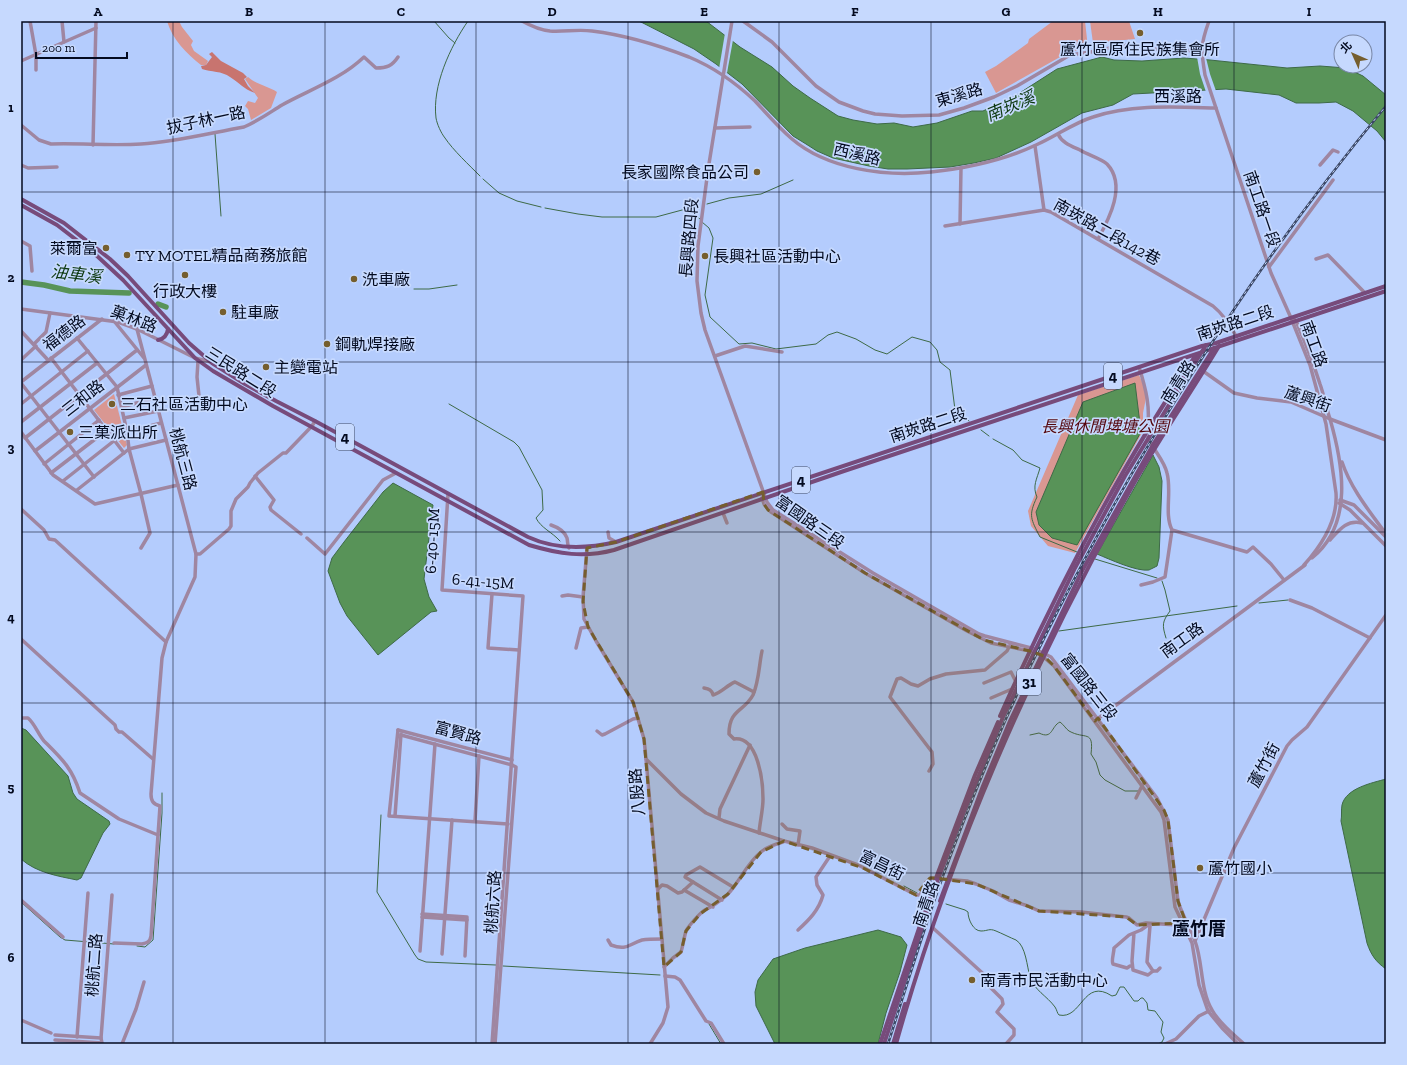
<svg xmlns="http://www.w3.org/2000/svg" width="1407" height="1065" viewBox="0 0 1407 1065" font-family="'Zilla Slab','Noto Sans TC',serif">
<style>
.green{fill:#d99792}
.forest{fill:#c8746f}
.water{fill:#589358;stroke:#3e6a47}
.pier{fill:#b4ccfd}
.lines{fill:none;stroke-linecap:round;stroke-linejoin:round}
.stream{stroke:#3e6a47;stroke-width:1}
.river{stroke:#589358;stroke-width:5.5}
.minor{stroke:#9f86a1;stroke-width:3.5}
.major{stroke:#774b7b;stroke-width:4}
.rail-casing{stroke:#3b4765;stroke-width:2.5}
.rail{stroke:#c6d9fe;stroke-width:1;stroke-dasharray:3;stroke-linecap:butt}
.marked{fill:#755e2e;fill-opacity:0.2;stroke:#755e2e;stroke-width:3;stroke-dasharray:8 5;stroke-linejoin:round}
.grid{fill:none;stroke:#030a1f;stroke-width:1;stroke-opacity:0.55}
.poi-dot{fill:#755e2e;stroke:#c6d9fe;stroke-width:1.5}
.labels{text-anchor:middle;dominant-baseline:central;stroke-width:3.5;stroke-linejoin:round;paint-order:stroke}
.shield{fill:#c6d9fe;stroke:#3e4862;stroke-width:1}
.shield-label{font-size:15px;font-weight:bold;fill:#030a1f}
.poi-label{font-size:16px;fill:#030a1f;stroke:#c6d9fe;text-anchor:start}
.street-label{font-size:16px;fill:#030a1f;stroke:#c6d9fe}
.park-label{font-size:16px;font-style:italic;fill:#54050b;stroke:#c6d9fe}
.water-label{font-size:17px;font-style:italic;fill:#0d3810;stroke:#c6d9fe}
.quarter-label{font-size:18px;font-weight:bold;fill:#030a1f;stroke:#c6d9fe}
.neatline{fill:none;stroke:#030a1f;stroke-width:1.5}
.grid-label{font-size:13px;text-anchor:middle;font-weight:bold;fill:#030a1f}
</style>
<rect width="100%" height="100%" fill="#b4ccfd"/>
<g class="green">
<path d="M167,21h12l3,6 11,14 -2,4 3,6 14,10 -2,4h-5c-14,-11 -29,-26 -34,-44z"/>
<path d="M1053,21h32l3,27 -19,4 -73,41 -11,-21 11,-6 32,-23 1,-4z"/>
<path d="M1090,21h39l6,18 -42,4z"/>
<path d="M248,77c9,8 20,9 29,15l-6,16 -20,12 -3,-11 -3,-3 3,-5 7,2 3,-5 -13,-19z"/>
<path d="M1139,375l8,18 -4,20v18l-68,122 -27,-7 -17,-20 -3,-15 50,-116z"/>
<path d="M114,394l13,51 -3,3 -30,-38z"/>
</g>
<path class="forest" d="M212,52l9,9 22,12 4,4 -3,2 4,7 7,7c-13,-5 -14,-9 -25,-16 -8,-6 -19,-5 -28,-8l-1,-3 5,-1 6,-8 -3,-3z"/>
<g class="water">
<path d="M636,21h70l34,26 32,20 21,19 17,12 28,18 15,4 24,4 17,-1 19,4 24,-4 35,-12h11l32,-15 42,-27 45,-12 12,3 28,1 42,-3 26,2 77,8 33,-2 26,2 17,8 23,19v47l-9,-11 -24,-20 -17,-9 -17,1h-23l-17,-8 -53,-6 -93,5 -20,11 -31,8 -51,29 -35,16 -22,5 -24,4 -43,2h-19l-19,-3 -36,-8 -16,-7 -11,-7 -13,-8 -51,-52 -26,-20 -22,-15 -55,-28z"/>
<path d="M1135,383l6,49 -64,113 -25,-7 -13,-13 -3,-13 44,-103 3,-7z"/>
<path d="M1153,455l6,12 3,14 -3,77 -2,8c-2,1 -6,3 -8,4 -12,2 -40,-11 -52,-16z"/>
<path d="M393,483l40,22 -9,74 5,18 8,14 -6,1 -53,43 -31,-39 -7,-13 -12,-32 4,-13 12,-16 39,-50z"/>
<path d="M21,728l5,2 42,46 5,17 4,6 32,22 1,3 -7,9 -22,45 -4,2c-19,-4 -40,-7 -56,-21z"/>
<path d="M1386,779v190c-10,-7 -15,-14 -19,-26l-26,-122c1,-5 0,-11 1,-16 4,-17 30,-22 44,-26z"/>
<path d="M878,930l23,7 6,8 -7,27 -14,41 -8,31h-103l-19,-38 -1,-14 3,-12 15,-21 32,-11z"/>
</g>
<g class="pier">
<path d="M725,33l8,7 -6,33 -4,-1 -4,-3z"/>
<path d="M1197,57l9,1 4,16 6,17 -10,1 -6,-18z"/>
</g>
<g class="lines">
<g class="stream">
<path d="M434,21l15,17 6,5"/>
<path d="M468,21c-18,26 -36,65 -32,97 1,6 5,15 9,20 8,12 24,27 35,38"/>
<path d="M215,134l6,82"/>
<path d="M483,179l16,14 18,8 24,6"/>
<path d="M707,204l22,-6 32,-4 32,-14"/>
<path d="M545,208l33,6 24,3h54l41,-11"/>
<path d="M684,210l9,3 7,6"/>
<path d="M702,222l7,6 4,10 -8,57 5,22 29,27 13,-1 24,6 40,-5 12,-9 9,-3 19,7 19,11 12,4 25,-17 18,5 7,8 3,12 10,8 5,40 14,11"/>
<path d="M163,256l7,-1"/>
<path d="M414,289h15l28,-4"/>
<path d="M449,404l65,38 5,5 23,43 1,20 -7,8c5,10 16,14 24,23"/>
<path d="M981,430l8,6"/>
<path d="M993,439l20,11 9,10 18,8c-3,11 -8,18 -3,29 -9,19 -6,22 3,40l37,15"/>
<path d="M1095,559l62,19"/>
<path d="M1162,581l3,9 5,21c-8,11 -8,14 -4,27"/>
<path d="M1259,603l29,-3"/>
<path d="M1059,631l178,-25"/>
<path d="M1030,735l9,-2c14,7 12,-7 21,-11 4,3 6,7 9,9 16,9 25,-2 22,23l5,8 4,13 5,5 20,11h13"/>
<path d="M381,815l-4,77 38,63 3,4 8,3 70,3"/>
<path d="M904,886l13,7"/>
<path d="M21,902l39,35 5,3 49,4"/>
<path d="M946,904l19,6 3,2c0,7 5,19 13,19 7,0 8,-3 15,0 5,2 15,7 20,9 10,6 11,27 14,37 4,13 17,19 25,30 2,3 2,6 4,8 23,5 24,-38 53,-19l4,-1 4,-8h4l10,14h4l3,-3h2l4,5 1,7 7,1 8,11 -2,10 3,6 -2,4 -4,2"/>
<path d="M137,946l8,1 8,-7 9,-127v-20"/>
<path d="M503,966l157,9"/>
<path d="M709,1024l12,20"/>
</g>
<g class="river">
<path d="M21,282l23,3 26,6 59,2"/>
<path d="M158,304l8,3"/>
</g>
<g class="minor">
<path d="M30,21l6,34v15"/>
<path d="M62,21l2,21"/>
<path d="M522,21c9,5 18,9 28,10 14,1 28,-2 42,0 33,4 66,14 97,26 24,10 48,27 66,44 12,13 23,26 37,38 35,30 93,38 139,33 37,-4 71,-11 105,-27 19,-8 37,-22 57,-28 39,-13 83,-10 123,-9"/>
<path d="M732,21l-24,149 -10,76 -1,35 4,32 4,17 62,172 6,8 100,63 106,61 6,2 50,13 16,8 106,141 11,22 10,81c4,14 12,26 17,40 8,21 5,49 17,69 7,13 21,24 32,34"/>
<path d="M743,21l29,21 44,44 23,16 24,9 12,3 27,2 37,-1 25,-7 30,-11 23,-11 53,-31 34,-5 14,-6 31,5 52,2"/>
<path d="M1209,21c-9,25 -8,29 -4,54l66,198 20,45 19,47 16,59 10,69c2,28 -14,52 -32,72"/>
<path d="M21,61l75,-33"/>
<path d="M21,125l18,15 12,4c30,-1 60,2 90,0 34,-2 69,-11 103,-17 14,-6 25,-14 38,-22 27,-15 59,-26 82,-48l12,11c11,0 16,-2 22,-11"/>
<path d="M715,128l35,-1"/>
<path d="M1058,134c4,9 13,12 22,16 8,5 20,8 27,14 20,21 2,55 -9,75"/>
<path d="M93,145l3,-124"/>
<path d="M1035,146l9,64"/>
<path d="M21,165l7,3 29,-1"/>
<path d="M1320,165l13,-15 5,2"/>
<path d="M960,224l1,-56"/>
<path d="M945,226l99,-16 7,2 162,94c10,8 17,19 23,30"/>
<path d="M21,241l9,5 2,25"/>
<path d="M1316,259l12,-4 37,38"/>
<path d="M1269,267l64,-87"/>
<path d="M21,309l97,13 19,7 58,29 16,4"/>
<path d="M1294,319l2,2c9,21 17,41 24,63 4,11 6,23 10,35 13,45 24,105 -18,139"/>
<path d="M114,321l30,37"/>
<path d="M21,331l27,29"/>
<path d="M77,338l40,49 10,45 2,17 12,45 9,39 -9,15"/>
<path d="M34,344l12,-12 4,-19"/>
<path d="M715,356l30,-10 37,6"/>
<path d="M51,358l73,95"/>
<path d="M21,360l15,-14"/>
<path d="M198,361l-1,16 2,19"/>
<path d="M1139,367c7,22 12,42 8,64"/>
<path d="M1203,371l31,22 23,5 34,4 39,17 56,21"/>
<path d="M21,382l81,-63"/>
<path d="M21,383l73,94"/>
<path d="M118,395l34,-9"/>
<path d="M21,404l67,-53"/>
<path d="M122,407l33,-9"/>
<path d="M124,418l34,-7"/>
<path d="M21,422l76,-59"/>
<path d="M21,432l32,43 42,29 83,-19"/>
<path d="M127,432l34,-9"/>
<path d="M1148,437c5,13 16,23 19,36 5,18 -3,41 5,57l75,22 6,-5 18,17 13,16"/>
<path d="M25,438l112,-88"/>
<path d="M35,451l111,-86"/>
<path d="M1342,462c9,27 28,50 44,72"/>
<path d="M44,464l55,-44"/>
<path d="M51,473l56,-43"/>
<path d="M255,476l19,24 -4,7 1,3 30,24"/>
<path d="M63,481l52,-41"/>
<path d="M77,490l52,-41 37,-9"/>
<path d="M448,494l-6,96 81,6 -31,448"/>
<path d="M762,498l2,6 7,8 94,61 102,58 24,12 39,8 11,4 13,11 107,146 3,8 11,87 17,36 7,42 9,26 14,17 16,16"/>
<path d="M1340,500l14,5 32,32"/>
<path d="M1339,503l11,7 36,36"/>
<path d="M21,509l23,21 5,9 6,1 111,102"/>
<path d="M723,513l4,10"/>
<path d="M551,525c6,2 13,5 16,13 1,4 0,6 2,10"/>
<path d="M608,532l1,6 7,4"/>
<path d="M307,538l18,16 58,-74 13,-7"/>
<path d="M1330,540c9,-10 17,-21 32,-17"/>
<path d="M587,548l-4,49 1,22 12,22 37,61 11,37 2,20 22,248 -5,16 -13,21"/>
<path d="M196,554h4l29,-25 2,-3v-15l5,-12 12,-12 2,-4 8,-10 25,-20h3l26,-27 3,-5"/>
<path d="M1141,585l12,-3 12,-5 7,-47"/>
<path d="M492,594l-4,54 31,2"/>
<path d="M562,596l6,-1 15,2"/>
<path d="M1290,600l22,8 58,30"/>
<path d="M21,639l94,86 1,4 3,3h3l31,27"/>
<path d="M576,648l5,-20 7,-1"/>
<path d="M984,683l27,-11 5,10"/>
<path d="M704,688c5,1 8,2 9,7 8,-2 14,-10 22,-13l19,10"/>
<path d="M991,698l21,-9"/>
<path d="M21,718h7c7,6 10,16 16,23 18,18 28,27 36,52l39,26 39,16"/>
<path d="M1096,720l209,-155"/>
<path d="M398,730l-9,86 119,8"/>
<path d="M398,730l114,30"/>
<path d="M597,731l5,4 3,-1 28,-15 5,-1"/>
<path d="M401,735l111,30"/>
<path d="M646,759l35,35 25,19 18,8 60,20 28,7 46,17 58,30h4l6,-13 5,-4 36,3 9,3 17,7 16,9 19,6 11,5 42,1 45,5 3,1 8,7 9,-2 31,2 6,-1"/>
<path d="M929,771l4,-7 -1,-12 -42,-55 7,-18 4,-1 10,6 7,2 12,-7 16,-5 39,-4 22,-19 3,-6"/>
<path d="M1136,798l7,-14"/>
<path d="M395,816l6,-82"/>
<path d="M719,818l1,-9 30,-64"/>
<path d="M475,821l4,-65"/>
<path d="M782,824l5,5 13,2 -2,14"/>
<path d="M759,833c1,-12 4,-23 4,-34 0,-18 -5,-63 -29,-60l-5,-5c0,-25 15,-22 24,-39 6,-14 6,-30 9,-44"/>
<path d="M693,882l29,18"/>
<path d="M658,889l4,-4 5,1 11,7 4,-1 11,-10 -8,-5 1,-2 14,-8 33,20"/>
<path d="M684,890l29,17"/>
<path d="M21,900l42,37"/>
<path d="M422,914l45,3 -2,39"/>
<path d="M422,917l45,3"/>
<path d="M933,928l56,51v7l13,13 1,5 -6,8 17,17v6l-8,9"/>
<path d="M798,930c11,-10 21,-20 25,-35l-6,-10 -1,-8 14,-21"/>
<path d="M608,940l3,5c16,6 18,-1 31,-5 6,-1 13,-1 20,-1"/>
<path d="M1195,941l39,-93 53,-102 5,-6 15,-13 79,-112"/>
<path d="M114,943l28,1c5,-1 8,-2 9,-8l9,-130c-7,-2 -9,-5 -9,-12l11,-136 4,-16 29,-65 1,-23 -59,-225"/>
<path d="M420,951l15,-207"/>
<path d="M442,954l10,-134"/>
<path d="M1130,966l-3,2 -14,-4c-2,-3 1,-11 1,-16l15,-13 12,-5 7,-5 2,1 -3,36 6,9 -5,4 -15,-5 -1,-9 2,-28"/>
<path d="M664,967l9,-9 8,-6c2,-6 3,-14 5,-21 2,-4 16,-21 21,-22 7,-3 13,-8 20,-14 13,-13 19,-31 34,-43 6,-5 15,-8 22,-10"/>
<path d="M1153,971h4l3,-3"/>
<path d="M665,976l10,1 5,3 26,41 5,2 13,21"/>
<path d="M21,1020l30,13"/>
<path d="M55,1035l46,3"/>
<path d="M77,1037l11,-144"/>
<path d="M55,1040l47,3 -1,-5 11,-143"/>
<path d="M122,1044l14,-35 8,-27"/>
<path d="M495,1044l21,-277 -4,-2"/>
<path d="M1165,1044l11,-5 23,-23 10,-5"/>
</g>
<g class="major">
<path d="M21,199l43,24 46,36 18,17 61,67 23,20 33,21 31,17 39,20 213,116c28,13 58,12 88,5l586,-196 14,-3 170,-57"/>
<path d="M21,205l36,20 39,30 27,25 72,78 18,13 60,35 256,139c30,9 55,13 85,5l230,-79 542,-180"/>
<path d="M158,340c6,-1 9,-4 10,-11"/>
<path d="M1000,716c56,-125 119,-248 196,-361"/>
<path d="M940,901l43,-115 27,-65 72,-150 72,-128 60,-95"/>
<path d="M880,1044l56,-166 39,-103 23,-53"/>
<path d="M884,1044l54,-165 25,-65 40,-97 72,-149 50,-92 81,-131"/>
<path d="M893,1044l12,-40"/>
<path d="M896,1044c55,-196 141,-389 241,-566 26,-45 55,-87 82,-132"/>
</g>
<g class="rail-casing">
<path id="rail" d="M888,1044c18,-56 35,-113 55,-168 19,-52 40,-104 62,-155 33,-74 70,-145 109,-216 79,-141 168,-274 272,-399"/>
</g>
<use href="#rail" class="rail"/>
</g>
<path class="marked" d="M763,492l1,12 4,6 97,63 119,67 50,12 10,4 10,10 41,55 3,-3 66,92 4,10 10,81 8,22 -49,2 -11,-8 -87,-6 -63,-27 -40,-6h-6l-14,17 -53,-27 -79,-27 -23,11 -33,42 -28,20 -14,17 -5,21 -17,15 -20,-228 -11,-37 -45,-75 -5,-25 4,-54 29,-6z"/>
<path class="grid" d="M173,21v1023M325,21v1023M476,21v1023M628,21v1023M779,21v1023M931,21v1023M1082,21v1023M1234,21v1023M21,192h1365M21,362h1365M21,532h1365M21,703h1365M21,873h1365"/>
<g class="poi-dot">
<circle cx="1140" cy="33" r="4"/>
<circle cx="757" cy="172" r="4"/>
<circle cx="106" cy="248" r="4"/>
<circle cx="127" cy="255" r="4"/>
<circle cx="705" cy="256" r="4"/>
<circle cx="185" cy="275" r="4"/>
<circle cx="354" cy="279" r="4"/>
<circle cx="223" cy="312" r="4"/>
<circle cx="327" cy="344" r="4"/>
<circle cx="266" cy="367" r="4"/>
<circle cx="112" cy="404" r="4"/>
<circle cx="70" cy="432" r="4"/>
<circle cx="1200" cy="868" r="4"/>
<circle cx="972" cy="980" r="4"/>
</g>
<g class="labels">
<g class="shield">
<rect x="1104" y="363" width="18" height="26" rx="3"/>
<rect x="336" y="424" width="18" height="26" rx="3"/>
<rect x="792" y="467" width="18" height="26" rx="3"/>
<rect x="1017" y="669" width="24" height="26" rx="3"/>
</g>
<g class="shield-label">
<text x="1113" y="376">4</text>
<text x="345" y="437">4</text>
<text x="801" y="480">4</text>
<text x="1029" y="682">31</text>
</g>
<g class="poi-label">
<text x="1140" y="49" text-anchor="middle">蘆竹區原住民族集會所</text>
<text x="749" y="172" text-anchor="end">長家國際食品公司</text>
<text x="98" y="248" text-anchor="end">萊爾富</text>
<text x="135" y="255">TY MOTEL精品商務旅館</text>
<text x="713" y="256">長興社區活動中心</text>
<text x="362" y="279">洗車廠</text>
<text x="185" y="291" text-anchor="middle">行政大樓</text>
<text x="231" y="312">駐車廠</text>
<text x="335" y="344">鋼軌焊接廠</text>
<text x="274" y="367">主變電站</text>
<text x="120" y="404">三石社區活動中心</text>
<text x="78" y="432">三菓派出所</text>
<text x="1208" y="868">蘆竹國小</text>
<text x="980" y="980">南青市民活動中心</text>
</g>
<g class="street-label">
<text transform="translate(959 95) rotate(-16)">東溪路</text>
<text x="1178" y="96">西溪路</text>
<text transform="translate(206 120) rotate(-12)">拔子林一路</text>
<text transform="translate(857 154) rotate(13)">西溪路</text>
<text transform="translate(1262 209) rotate(71)">南工路一段</text>
<text transform="translate(1107 232) rotate(29)">南崁路二段142巷</text>
<text transform="translate(689 238) rotate(-85)">長興路四段</text>
<text transform="translate(134 319) rotate(21)">菓林路</text>
<text transform="translate(1235 323) rotate(-18)">南崁路二段</text>
<text transform="translate(64 333) rotate(-37)">福德路</text>
<text transform="translate(1314 344) rotate(70)">南工路</text>
<text transform="translate(241 372) rotate(32)">三民路二段</text>
<text transform="translate(1178 382) rotate(-58)">南青路</text>
<text transform="translate(83 398) rotate(-38)">三和路</text>
<text transform="translate(1308 399) rotate(19)">蘆興街</text>
<text transform="translate(928 425) rotate(-18)">南崁路二段</text>
<text transform="translate(183 459) rotate(75)">桃航三路</text>
<text transform="translate(810 522) rotate(35)">富國路三段</text>
<text transform="translate(432 541) rotate(-87)">6-40-15M</text>
<text transform="translate(483 581) rotate(4)">6-41-15M</text>
<text transform="translate(1182 640) rotate(-36)">南工路</text>
<text transform="translate(1089 687) rotate(52)">富國路三段</text>
<text transform="translate(458 733) rotate(15)">富賢路</text>
<text transform="translate(1264 765) rotate(-62)">蘆竹街</text>
<text transform="translate(637 792) rotate(-95)">八股路</text>
<text transform="translate(882 865) rotate(26)">富昌街</text>
<text transform="translate(493 902) rotate(-86)">桃航六路</text>
<text transform="translate(926 904) rotate(-71)">南青路</text>
<text transform="translate(94 965) rotate(-86)">桃航二路</text>
</g>
<g class="park-label">
<text x="1105" y="426">長興休閒埤塘公園</text>
</g>
<g class="water-label">
<text transform="translate(1010 106) rotate(-23)">南崁溪</text>
<text transform="translate(76 274) rotate(7)">油車溪</text>
</g>
<g class="quarter-label">
<text x="1199" y="929">蘆竹厝</text>
</g>
</g>
<rect width="1407" height="1065" fill="none" stroke="#c6d9fe" stroke-width="44"/>
<g transform="translate(1353 54) rotate(315)"><circle r="19" fill="#c6d9fe" stroke="#7886a5"/>
<path d="M0-3L7 15L0 10L-7 15Z" fill="#755e2e"/>
<text y="-6" font-size="11" font-weight="bold" text-anchor="middle" fill="#030a1f">北</text>
</g>
<path d="M36 52v6h91v-6" fill="none" stroke="#030a1f" stroke-width="2"/>
<text x="42" y="52" font-size="12" fill="#030a1f" stroke="#c6d9fe" stroke-width="3" paint-order="stroke">200 m</text>
<rect x="22" y="22" width="1363" height="1021" class="neatline"/>
<g class="grid-label">
<text x="98" y="16">A</text>
<text x="249" y="16">B</text>
<text x="401" y="16">C</text>
<text x="552" y="16">D</text>
<text x="704" y="16">E</text>
<text x="855" y="16">F</text>
<text x="1006" y="16">G</text>
<text x="1158" y="16">H</text>
<text x="1309" y="16">I</text>
<text x="11" y="112">1</text>
<text x="11" y="282">2</text>
<text x="11" y="452">3</text>
<text x="11" y="622">4</text>
<text x="11" y="792">5</text>
<text x="11" y="962">6</text>
</g>
</svg>
